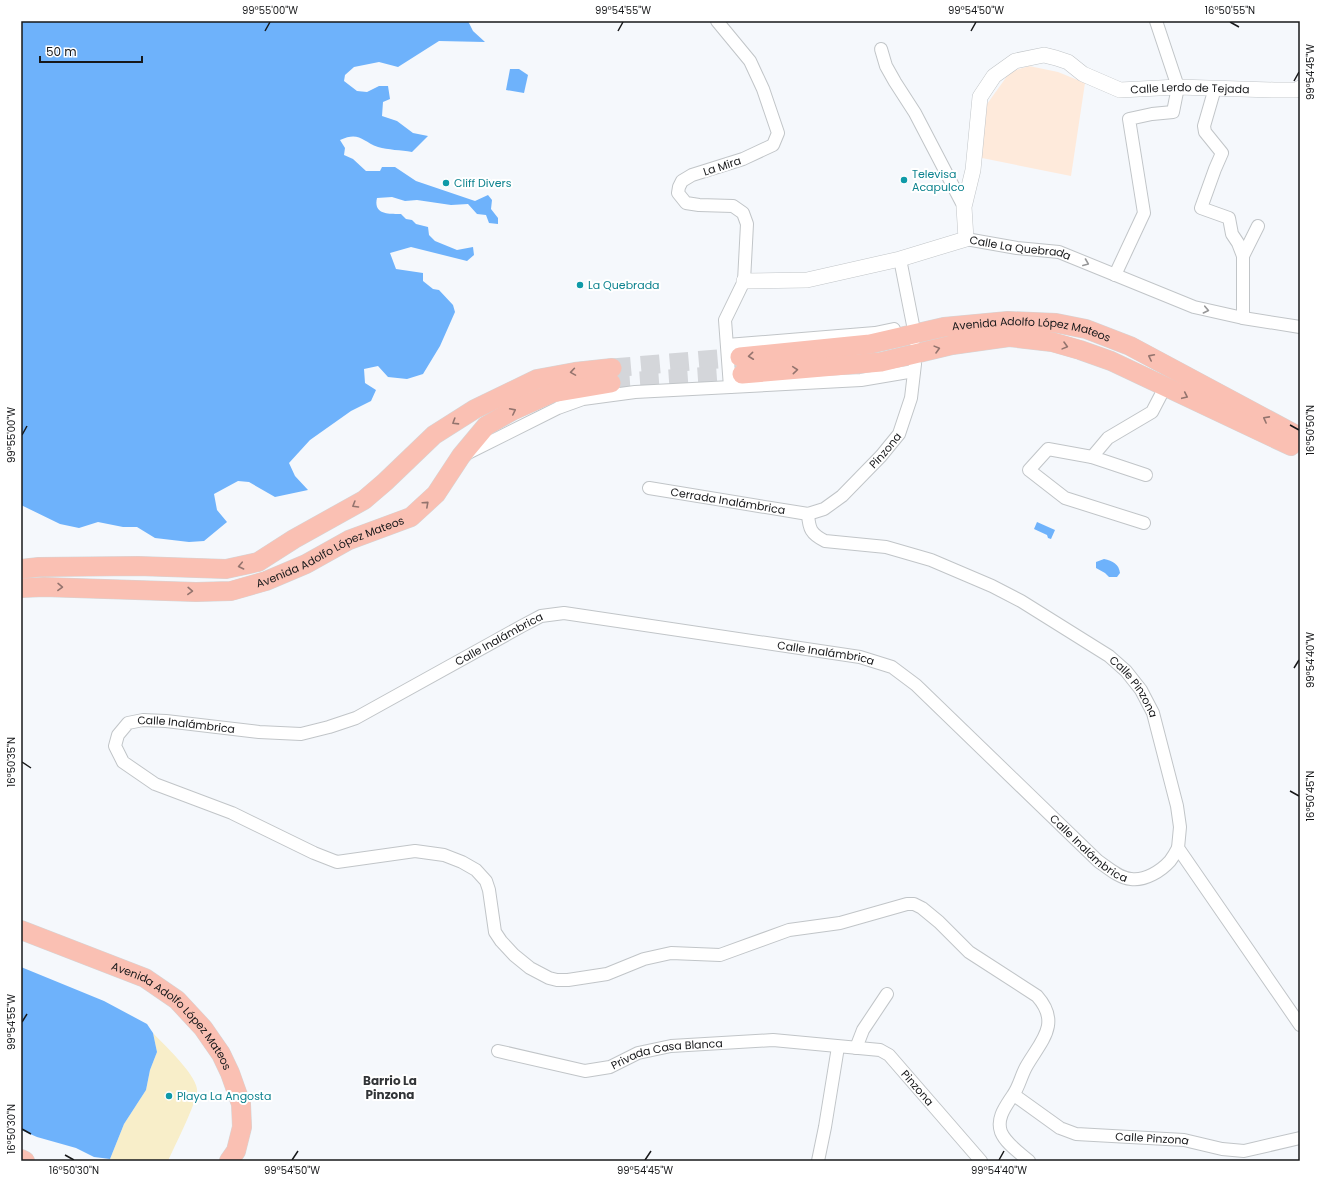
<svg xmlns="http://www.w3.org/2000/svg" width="1321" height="1182" viewBox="0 0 1321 1182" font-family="Poppins,sans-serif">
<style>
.education{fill:#feeadb}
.sand{fill:#f8eec9}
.water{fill:#6eb2fb}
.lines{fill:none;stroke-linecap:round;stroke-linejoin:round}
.primary-tunnel{stroke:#d4d6da;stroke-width:19;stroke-dasharray:19 10;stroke-linecap:butt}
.minor-casing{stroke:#c1c5c8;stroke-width:14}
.tertiary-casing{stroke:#c1c5c8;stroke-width:16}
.primary-casing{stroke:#d5d5d6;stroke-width:20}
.minor{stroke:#fff;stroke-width:12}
.tertiary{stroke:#fff;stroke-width:15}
.primary{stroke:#fac0b3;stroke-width:19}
.oneway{stroke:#979798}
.oneway2{stroke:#94746e}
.ticks{fill:none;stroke:#17181a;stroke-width:1.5}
.culture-dot{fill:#0f9aa8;stroke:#fff;stroke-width:1.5}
.labels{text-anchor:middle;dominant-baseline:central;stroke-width:4;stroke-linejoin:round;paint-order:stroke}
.street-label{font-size:11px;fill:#17181a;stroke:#fff}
.culture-label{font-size:11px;fill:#0d838f;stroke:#fff;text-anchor:start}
.neighbourhood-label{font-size:12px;font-weight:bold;fill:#323538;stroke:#fff}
.neatline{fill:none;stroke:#17181a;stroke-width:1.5}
.ticks-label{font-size:10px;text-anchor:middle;fill:#17181a}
</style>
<rect width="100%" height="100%" fill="#f5f8fc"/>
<path class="education" d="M1029,66l29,6 27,11 -14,93 -94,-19 10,-53 23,-32z"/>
<path class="sand" d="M153,1033c11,12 42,40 44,56 1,12 -23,58 -29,72h-50l-8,-2 14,-35 22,-34 4,-20 7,-18z"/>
<g class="water">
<path d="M21,21h447l5,10 12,11 -46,-1 -41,26 -19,-5 -25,5 -9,8 -1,6 13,10 10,1 12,-6h9l2,13 -7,3 -1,14 15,5 16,12 15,3 -16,16c-11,-2 -24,-2 -34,-5 -16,-6 -19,-16 -38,-7l5,8 -1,7 9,4 13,12h14l2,-4h13l21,14 59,20 13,-6 4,5 -1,9 7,9v6l-9,-1 -3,-8 -9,-1 -9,-10 -17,1 -34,-5 -12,1 -13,-4 -15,1c-4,17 12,16 24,16l5,5 6,1 4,4 12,3 1,8 6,6 22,9 16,-3 1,8 -7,6 -56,-14 -21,6 6,16 27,4v8l10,8 6,1 14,15 2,7 -15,34 -17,28 -16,5 -19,-2 -10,-11 -14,3 1,14 11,7 -5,11 -20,10 -41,29 -21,23 6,13 13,14 -33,7 -26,-15 -11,-1 -24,13 3,16 10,12 -23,19 -15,1 -34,-4 -18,-11h-14l-25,-5 -19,6 -19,-4 -39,-19z"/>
<path d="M510,69h9l9,6 -4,18 -18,-3z"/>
<path d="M1037,522l18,8 -4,9 -3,-1 -1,-3 -13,-6z"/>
<path d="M1104,559c9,2 15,5 16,14l-3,4h-8l-4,-4 -9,-5v-6z"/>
<path d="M21,967l83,34 43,23 6,9 4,19 -7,18 -4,20 -22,34 -14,35 -16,-2 -18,-9 -39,-11 -16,-7z"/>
</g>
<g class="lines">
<g class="primary-tunnel">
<path d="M612,368l128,-11"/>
<path d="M611,383l131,-9"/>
</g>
<g class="minor-casing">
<g id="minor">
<path d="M717,21l33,40 13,28 15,44 -5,12 -30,14 -51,16 -10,6 -3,6 -1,6 8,10 13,2 34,1 10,7 4,11 -3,57 -19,39 5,67"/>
<path d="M881,49l5,17 9,16 20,31 49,94"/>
<path d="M1215,88l-11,38 1,6 17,21 -7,16 -14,39 28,10 3,16 6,9 5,13"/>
<path id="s1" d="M966,239l51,9 42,4 135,55 49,11 57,9"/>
<path d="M900,259l13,66 1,15"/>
<path d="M1115,275l29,-62 -15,-94 23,-5 21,-2 5,-25 -22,-66"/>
<path d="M1243,318v-62l15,-30"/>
<path d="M727,345l148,-12 19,-4"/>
<path d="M468,453l90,-45 25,-9 52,-7 226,-12 53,-9"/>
<path d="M1092,457l-44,-8 -19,21 36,28 79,25"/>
<path d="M1146,475l-54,-18 16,-19 44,-26 13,-25"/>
<path id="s2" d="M649,488l159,26 16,-5 18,-13 39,-40 18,-22 12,-36 4,-34"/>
<path id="s3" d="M808,514c1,15 3,20 17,27l61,6 45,13 61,26 29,15 88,55 17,15 15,19 12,23 24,93 3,21 -2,21 122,177"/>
<path d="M856,1048l7,-18 24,-36"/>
<path id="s4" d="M498,1051l87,20 25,-4 28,-14 33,-7 102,-6 107,10 9,5 92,106"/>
<path id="s5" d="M1014,1095l46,33 16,6 108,6 38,9 22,2 56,-13"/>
<path d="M818,1161l7,-34 13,-80"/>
<path id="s6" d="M1029,1161c-9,-8 -23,-17 -28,-29 -5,-14 5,-26 12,-37 6,-8 8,-19 13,-28 14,-25 36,-43 11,-71l-68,-44 -30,-30 -17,-14 -8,-4h-7l-67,19 -51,7 -69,25 -49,-2 -27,6 -37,15 -39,6h-11l-8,-2 -19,-10 -16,-13 -13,-14 -6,-9 -6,-42 -3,-9 -10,-11 -14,-8 -18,-7 -29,-4 -78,11 -23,-9 -82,-40 -77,-29 -32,-22 -8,-16 3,-11 10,-12 15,-3 23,1 93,11 42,2 28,-7 27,-9 166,-92 19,-10 23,-3 296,44 32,10 24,18 182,176c10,7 21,17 33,18 14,2 30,-8 39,-18 3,-4 6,-9 8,-13"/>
</g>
</g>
<g class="tertiary-casing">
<g id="tertiary">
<path id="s7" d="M744,281l63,-1 93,-21 66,-20 -2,-32 9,-37 7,-73 14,-21 21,-15 29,-6 12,3 12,4 15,12 37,16 58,-3 96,3h23l3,-2"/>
</g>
</g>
<g class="primary-casing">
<g id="primary">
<path id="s8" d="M740,357l130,-13 74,-17 64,-6 48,2 30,6 44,17 170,91"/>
<path d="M742,374l139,-12 71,-17 57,-8 43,5 28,8 31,11 180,85"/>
<path d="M21,569l18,-2 99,-1 88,3 32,-7 36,-23 70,-39 21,-18 49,-47 41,-26 62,-30 38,-7 37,-4"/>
<path id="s9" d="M21,588l23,-1 152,5 35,-1 35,-10 40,-17 43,-24 62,-23 25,-23 25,-38 25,-30 26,-15 40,-18 59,-10"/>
<path id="s10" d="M21,930l124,48 32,22 26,28 18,26 9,19 11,31 1,23 -6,24 -7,10"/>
<path d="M21,1159l4,2"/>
</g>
</g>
<use href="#minor" class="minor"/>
<use href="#tertiary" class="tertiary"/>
<use href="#primary" class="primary"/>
</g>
<defs><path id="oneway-chevron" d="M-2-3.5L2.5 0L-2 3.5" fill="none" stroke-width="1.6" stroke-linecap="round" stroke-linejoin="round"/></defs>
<g class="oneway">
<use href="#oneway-chevron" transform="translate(1086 263) rotate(22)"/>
<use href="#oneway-chevron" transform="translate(1206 310) rotate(12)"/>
</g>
<g class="oneway2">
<use href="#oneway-chevron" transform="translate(1065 346) rotate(15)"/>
<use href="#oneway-chevron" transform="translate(937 349) rotate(-15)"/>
<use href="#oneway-chevron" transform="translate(751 356) rotate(174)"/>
<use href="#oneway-chevron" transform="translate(1151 357) rotate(-153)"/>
<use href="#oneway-chevron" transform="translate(795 370) rotate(-5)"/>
<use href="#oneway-chevron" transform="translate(573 372) rotate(171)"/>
<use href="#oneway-chevron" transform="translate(1185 396) rotate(25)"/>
<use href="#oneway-chevron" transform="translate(513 411) rotate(-27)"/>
<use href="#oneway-chevron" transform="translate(1266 419) rotate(-152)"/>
<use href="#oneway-chevron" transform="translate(455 422) rotate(148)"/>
<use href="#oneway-chevron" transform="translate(426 504) rotate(-42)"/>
<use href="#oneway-chevron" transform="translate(355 505) rotate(149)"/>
<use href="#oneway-chevron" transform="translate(241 566) rotate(168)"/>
<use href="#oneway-chevron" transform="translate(60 587) rotate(1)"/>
<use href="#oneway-chevron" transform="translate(190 591) rotate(2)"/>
</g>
<path class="ticks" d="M1230,22l9,5M265,31l5,-9M618,31l5,-9M971,31l5,-9M1294,81l5,-9M1290,425l9,5M22,435l5,-9M1294,668l5,-8M22,762l9,6M1290,791l9,5M22,1022l5,-8M22,1129l9,5M65,1155l9,5M292,1160l6,-9M645,1160l6,-9M999,1160l5,-9"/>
<g class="culture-dot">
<circle cx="904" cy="180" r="4"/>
<circle cx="446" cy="183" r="4"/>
<circle cx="580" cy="285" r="4"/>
<circle cx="169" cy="1096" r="4"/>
</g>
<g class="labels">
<g class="street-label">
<text stroke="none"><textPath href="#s7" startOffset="606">Calle Lerdo de Tejada</textPath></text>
<text transform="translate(722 166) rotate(-18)">La Mira</text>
<text stroke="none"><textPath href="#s1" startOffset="55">Calle La Quebrada</textPath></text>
<text stroke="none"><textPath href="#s8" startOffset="295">Avenida Adolfo López Mateos</textPath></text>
<text stroke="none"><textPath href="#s2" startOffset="263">Pinzona</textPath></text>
<text stroke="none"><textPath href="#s2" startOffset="80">Cerrada Inalámbrica</textPath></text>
<text stroke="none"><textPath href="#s9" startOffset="317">Avenida Adolfo López Mateos</textPath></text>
<text stroke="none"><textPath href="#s6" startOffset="1682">Calle Inalámbrica</textPath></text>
<text stroke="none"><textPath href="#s6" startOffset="2018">Calle Inalámbrica</textPath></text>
<text stroke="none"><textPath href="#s3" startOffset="385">Calle Pinzona</textPath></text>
<text stroke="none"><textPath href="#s6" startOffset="1346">Calle Inalámbrica</textPath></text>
<text stroke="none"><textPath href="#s6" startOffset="2354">Calle Inalámbrica</textPath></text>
<text stroke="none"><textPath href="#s10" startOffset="178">Avenida Adolfo López Mateos</textPath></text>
<text stroke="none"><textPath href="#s4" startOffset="174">Privada Casa Blanca</textPath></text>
<text stroke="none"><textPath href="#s4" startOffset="443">Pinzona</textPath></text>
<text stroke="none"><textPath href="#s5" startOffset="150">Calle Pinzona</textPath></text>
</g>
<g class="culture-label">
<text x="912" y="174">Televisa<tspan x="912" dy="13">Acapulco</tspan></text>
<text x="454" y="183">Cliff Divers</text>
<text x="588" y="285">La Quebrada</text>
<text x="177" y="1096">Playa La Angosta</text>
</g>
<g class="neighbourhood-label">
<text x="390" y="1080">Barrio La<tspan x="390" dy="14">Pinzona</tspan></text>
</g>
</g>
<rect width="1321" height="1182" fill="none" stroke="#ffffff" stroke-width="44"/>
<path d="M40 56v6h102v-6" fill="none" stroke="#17181a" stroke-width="2"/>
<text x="46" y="56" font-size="12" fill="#17181a" stroke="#ffffff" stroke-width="3" paint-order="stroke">50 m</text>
<rect x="22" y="22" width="1277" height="1138" class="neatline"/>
<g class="ticks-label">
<text x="270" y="14">99°55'00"W</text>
<text x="623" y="14">99°54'55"W</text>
<text x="976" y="14">99°54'50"W</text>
<text x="1230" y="14">16°50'55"N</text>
<text transform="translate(1310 72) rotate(-90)" y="4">99°54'45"W</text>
<text transform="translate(1310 430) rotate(-90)" y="4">16°50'50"N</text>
<text transform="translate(11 435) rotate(-90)" y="4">99°55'00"W</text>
<text transform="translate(1310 660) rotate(-90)" y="4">99°54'40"W</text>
<text transform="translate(11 762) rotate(-90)" y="4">16°50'35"N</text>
<text transform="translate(1310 796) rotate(-90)" y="4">16°50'45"N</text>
<text transform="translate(11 1022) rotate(-90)" y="4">99°54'55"W</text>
<text transform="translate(11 1129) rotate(-90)" y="4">16°50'30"N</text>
<text x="74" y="1174">16°50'30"N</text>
<text x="292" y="1174">99°54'50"W</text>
<text x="645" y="1174">99°54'45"W</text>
<text x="999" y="1174">99°54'40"W</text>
</g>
</svg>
